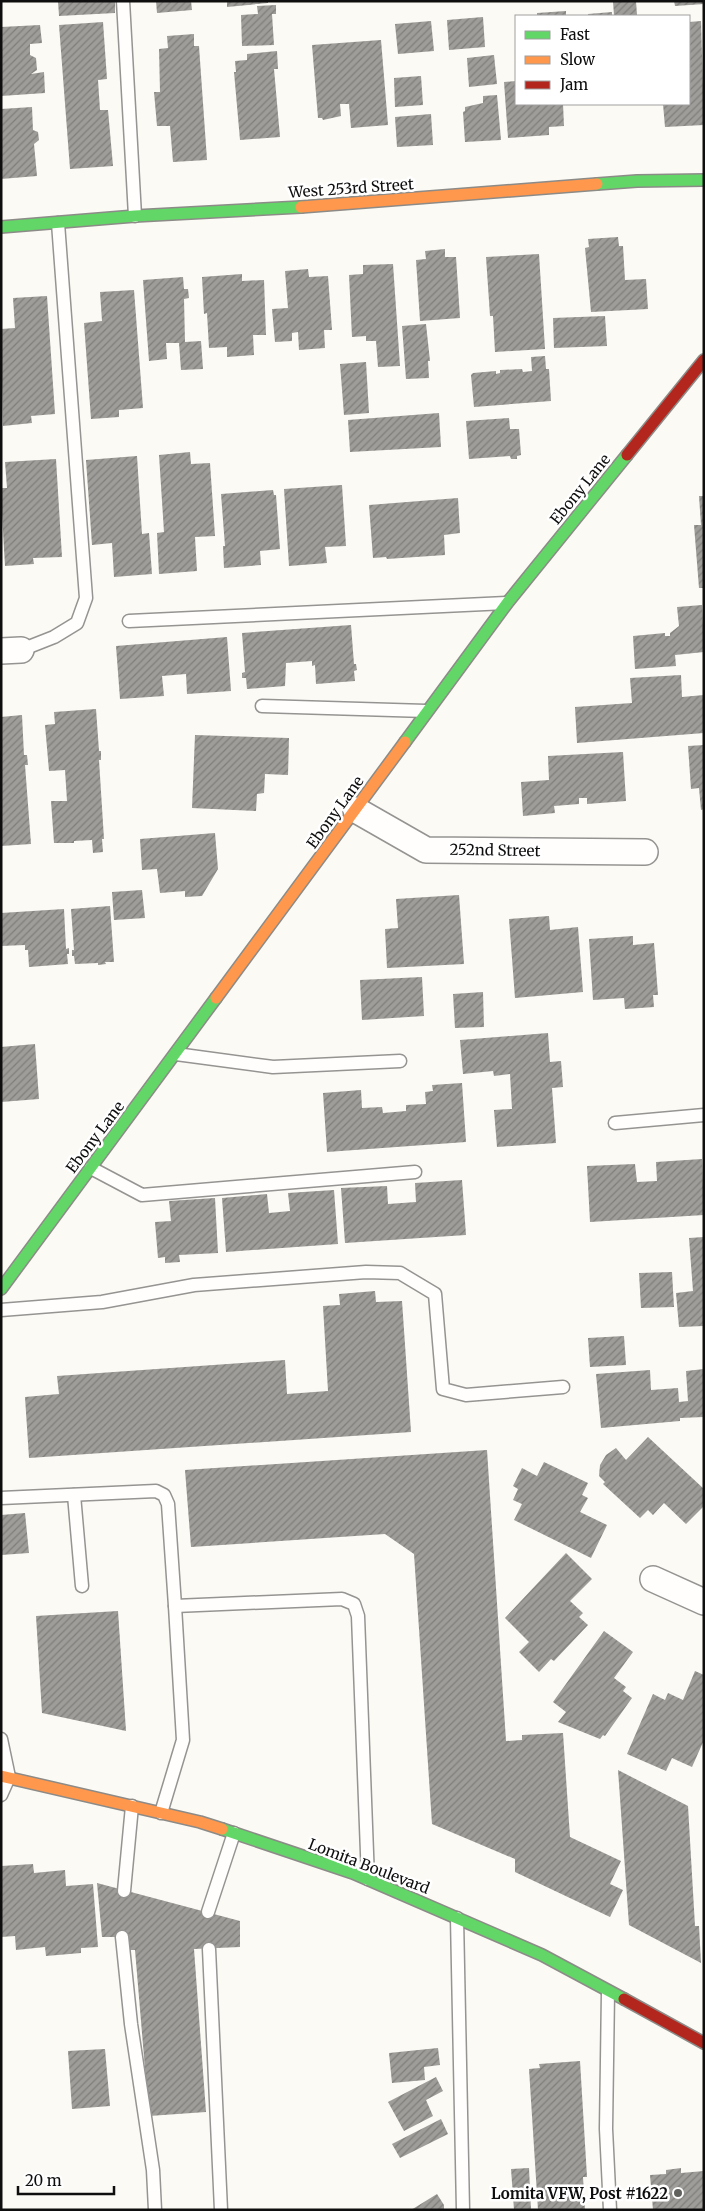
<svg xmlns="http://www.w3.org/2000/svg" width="705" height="2211" viewBox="0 0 705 2211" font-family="Merriweather,serif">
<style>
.building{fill:url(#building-hatch)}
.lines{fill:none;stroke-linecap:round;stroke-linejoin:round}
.lane-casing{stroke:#959492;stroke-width:15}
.street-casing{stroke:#959492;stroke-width:28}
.fast-casing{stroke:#8c8b88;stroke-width:14}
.slow-casing{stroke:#8c8b88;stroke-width:14}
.jam-casing{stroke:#8c8b88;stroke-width:14}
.lane{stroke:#fffefd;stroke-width:12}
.street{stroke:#fffefd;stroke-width:25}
.fast{stroke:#63d668;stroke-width:11}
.slow{stroke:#ff974d;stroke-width:11}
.jam{stroke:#b3261e;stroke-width:11}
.poi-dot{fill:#61615e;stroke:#fff;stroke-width:2}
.labels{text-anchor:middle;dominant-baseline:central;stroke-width:5;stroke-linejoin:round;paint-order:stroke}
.street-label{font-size:15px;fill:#0e0e0e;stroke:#fff}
.poi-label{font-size:15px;font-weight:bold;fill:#0e0e0e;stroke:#fff;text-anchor:end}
</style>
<defs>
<pattern id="building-hatch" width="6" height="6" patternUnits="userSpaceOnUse" patternTransform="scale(1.25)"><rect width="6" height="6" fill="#9f9d99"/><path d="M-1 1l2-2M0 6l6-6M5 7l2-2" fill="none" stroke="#807e7b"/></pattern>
</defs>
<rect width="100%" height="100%" fill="#fcfaf4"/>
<g class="building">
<path d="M58,1h57v12l-56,3z"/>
<path d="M156,1h35l1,9 -35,3z"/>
<path d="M227,1h41v2l-41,4z"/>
<path d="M613,1h23l1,14 -23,1z"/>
<path d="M674,1h30v3l-29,2z"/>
<path d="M276,5v9h-4l2,31 -32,1 -1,-31 17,-1 -1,-8z"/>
<path d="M566,11v5h-29v-3z"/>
<path d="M612,12v4h-24v-2z"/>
<path d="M483,17l2,30 -36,3 -2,-30z"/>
<path d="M431,21l3,30 -36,3 -3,-30z"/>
<path d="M701,21l3,104 -39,2 -2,-23h26v-82z"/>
<path d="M103,22l4,57 -9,1 2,30h8l5,56 -43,3 -11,-144z"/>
<path d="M40,25l2,18 -12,1v11l6,3 1,12 -6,4 13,-2 1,21 -44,3v-69z"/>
<path d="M194,34v12h5l8,114 -34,2 -3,-36h-13l-3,-34h6l-1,-43 9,-1 -1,-12z"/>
<path d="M381,40l7,85 -37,3 -2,-24h-9l1,12 -18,4 -1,-2h-4l-6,-73z"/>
<path d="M277,51l1,18h-4l6,68 -40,3 -6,-68h2l-1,-11 12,-1v-6z"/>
<path d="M494,55l3,29 -28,3 -2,-29z"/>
<path d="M421,76l2,29 -28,2 -1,-29z"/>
<path d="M516,81v23h47l1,22 -15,1v8l-41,3 -4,-56z"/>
<path d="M497,95l4,45 -36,2 -2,-30 2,-1v-4l18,-4v-7z"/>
<path d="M32,107l1,23 5,2 1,8 -5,4 3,32 -36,3v-70z"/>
<path d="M431,114l2,31 -36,2 -2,-30z"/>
<path d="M618,237l1,9h4l2,34 21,-1 2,30 -57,3 -6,-64 4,-1 -1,-8z"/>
<path d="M445,249v8h11l4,61 -40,3 -4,-61 10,-1 -1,-8z"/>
<path d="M539,254l6,95 -50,3 -2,-36h-3l-4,-59z"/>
<path d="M393,264l7,102 -22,1 -2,-26h-10v-5l-14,1 -3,-62 14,-1v-9z"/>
<path d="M308,269l1,8 19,-1 4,54h-8l1,18 -26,2 -1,-18 -6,1v8l-17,1 -3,-33 16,-1 -3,-37z"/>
<path d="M242,274v7l22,-1 2,55h-13l1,20 -27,2v-10l-18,1 -2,-35 -3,1 -2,-37z"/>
<path d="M183,277l1,12h4l1,9 -5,1 1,43 16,-1 2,28 -22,1 -2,-27h-13l1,16 -18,2 -6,-81z"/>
<path d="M134,290l9,118 -24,2v7l-28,2 -7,-96 18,-2 -2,-29z"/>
<path d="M47,296l8,118 -24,2 1,7 -29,3 -2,-97 14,-1 -2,-30z"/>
<path d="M605,316l2,30 -53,2 -1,-30z"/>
<path d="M426,324l4,37h-2l1,17 -23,1 -4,-53z"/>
<path d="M545,356l1,13h3l2,32 -77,6 -3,-32 2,-2 23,-2v3l4,-1v-3l22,-1 1,3 9,-1 -1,-14z"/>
<path d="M366,362l3,51 -25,2 -4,-51z"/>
<path d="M439,413l2,34 -91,5 -2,-32z"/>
<path d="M509,418l1,11h9l2,26 -4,1v3h-6l-1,-3 -41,3 -3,-38z"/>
<path d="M190,452l1,12 19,-1 5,73 -20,1 2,34 -38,3 -2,-41 7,-1 -5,-77z"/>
<path d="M137,456l5,78 7,-1 3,41 -38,3 -2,-34 -20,2 -6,-85z"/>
<path d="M56,459l6,98 -29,1 1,6 -29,2 -4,-70v-8h6l-2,-26z"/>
<path d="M342,485l4,61 -21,1 2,16 -38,3 -5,-77z"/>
<path d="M273,490l1,5h2l4,54 -20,2 1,14 -37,3 -1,-22h2l-4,-52z"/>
<path d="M699,496h5v92h-5l-5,-63h7z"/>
<path d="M458,498l2,35 -16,2 1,20 -58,4 -1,-2 -13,1 -4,-53z"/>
<path d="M702,605l2,47 -29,3 1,11 -41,3 -2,-33 32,-3v3h5v-3l9,-7 -2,-19z"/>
<path d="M351,625l3,39h2l1,6 -3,1 1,10 -39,3 -1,-19 -3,1v-5l-26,2 -1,23 -38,3 -1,-11h-4v-5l3,-1 -3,-39z"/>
<path d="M227,637l4,54 -44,3 -1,-20 -24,2 2,20 -44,3 -4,-53z"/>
<path d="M681,675l1,22 22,-2v38l-127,10 -2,-36 57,-4 -2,-25z"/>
<path d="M96,709l3,42h2v9h-2l5,79h-2l1,13 -10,1 -1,-13 -18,1v2h-20l-3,-42h16l-2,-31 -16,1 -4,-46 10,-1 -1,-12z"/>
<path d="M22,715l2,40h3l1,10h-3l6,79 -30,2v-129z"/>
<path d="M195,735l94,3 -1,37 -23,-1 -1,19 -7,1 -1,17 -64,-3z"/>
<path d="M704,745v64l-3,1 -2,-22 -8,1 -3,-43z"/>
<path d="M623,752l3,49 -39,3v-6h-8v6l-25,2 1,7 -32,3 -2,-34 28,-2 -1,-24z"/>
<path d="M215,833l3,36 -16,27 -17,1v-6l-25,2 -3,-24 -15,1 -2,-31z"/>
<path d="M142,890l3,28 -31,2 -2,-28z"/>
<path d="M459,895l5,69 -77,4 -2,-39 13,-1 -2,-29z"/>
<path d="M110,906l4,56h-9l1,2 -8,1v-2l-23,1 -1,-8h-2v-6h2l-3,-41z"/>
<path d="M64,909l2,40 3,-1v6h-2l1,10 -39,3 -1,-17h-3v-5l-24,1v-33z"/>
<path d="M549,916l1,14 28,-3 5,65 -68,6 -6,-79z"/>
<path d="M633,936v9l21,-2 4,52h-5l1,12 -29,2 -1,-11 -31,2 -4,-61z"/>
<path d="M422,977l2,39 -62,4 -2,-40z"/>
<path d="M483,992l1,35 -29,1 -2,-34z"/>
<path d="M548,1033l2,29 11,-1 2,26 -11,1 4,55 -59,4 -3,-37 18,-1 -2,-35 -16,2 -1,-5 -30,3 -3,-34z"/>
<path d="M35,1044l4,55 -38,3v-55z"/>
<path d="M462,1083l4,59 -139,10 -4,-59 38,-3 1,18 20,-1 1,6 23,-2v-6l20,-1 -1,-12 8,-1 -1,-6z"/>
<path d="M702,1159l2,56 -114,7 -3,-56 48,-2 2,18 20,-1 -1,-19z"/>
<path d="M462,1180l4,55 -121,8 -4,-55 46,-2 1,18 28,-2 -1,-19z"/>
<path d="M334,1190l4,54 -112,8 -4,-54 45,-4 2,19 21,-2 -2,-18z"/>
<path d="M215,1198l3,55 -39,2 1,7 -15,1v-6l-7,1 -3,-36 16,-1 -2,-20z"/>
<path d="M704,1237v89l-25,1 -3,-34 17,-2 -4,-53z"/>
<path d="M672,1272l2,35 -33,1 -2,-35z"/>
<path d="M375,1291l1,11 26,-1 9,131 -382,26 -4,-61 34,-3 -2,-18 228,-16 2,34 41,-3 -5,-85 17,-1 -1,-11z"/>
<path d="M624,1336l2,29 -36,2 -2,-29z"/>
<path d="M704,1369v48l-24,1v3l-79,7 -5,-54 54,-4 1,20 27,-2 1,14 9,-1 -2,-30z"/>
<path d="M648,1437l56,52v17l-18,18 -22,-21 -11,12 -5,-5 -8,8 -37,-34 2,-2 -6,-6 1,-11 6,-10 10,-7 10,12z"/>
<path d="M487,1450l19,291 16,-1v-5l41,-2 7,104 51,24 -11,23 13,6 -13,27 -95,-45v-13l-83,-35 -18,-270 -29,-20 -194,13 -6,-77z"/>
<path d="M544,1462l44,21 -6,12 6,3 -8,14 27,13 -16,33 -77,-38 8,-16 -9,-4 5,-11 -5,-3 9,-18 15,8z"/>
<path d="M25,1513l4,40 -28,2v-40z"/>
<path d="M566,1553l26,26 -22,22 13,12 -4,4 9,8 -34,36 -3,-2 -12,13 -20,-20 10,-10 -24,-24z"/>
<path d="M118,1611l8,120 -84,-18 -6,-97z"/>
<path d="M604,1631l29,21 -19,26 12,9 -3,4 9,7 -27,38 -2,-1 -3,4 -42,-17 8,-10 -13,-10z"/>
<path d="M695,1671l9,4v65l-12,27 -20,-9 -6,13 -39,-17 26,-60 12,6 3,-7 15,7z"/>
<path d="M618,1770l70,36 7,120h4l2,37 -72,-38z"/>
<path d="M33,1864l1,9 31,-3 1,16 27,-2 5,63 -17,1v5l-35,3 -1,-9 -29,3 -1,-14 -14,1v-71z"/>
<path d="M97,1883l143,38v26l-46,2 12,163 -57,4 -14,-166h-8l-5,-13h-20z"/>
<path d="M438,2048l2,17 -16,2 1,13 -33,3 -3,-30z"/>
<path d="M105,2049l5,57 -38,3 -4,-58z"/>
<path d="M580,2061l7,116h-4l2,33h-47l-9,-141 11,-1 -1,-4z"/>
<path d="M436,2077l7,14 -17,9 7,16 -29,15 -16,-29z"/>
<path d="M441,2119l7,15 -48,24 -8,-14z"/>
<path d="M529,2168l2,42h-17l-3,-41z"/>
<path d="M681,2168v5l23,-2v39h-51l-3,-35 16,-1v-4z"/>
<path d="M437,2194l7,11v5h-33z"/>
</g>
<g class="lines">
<g class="lane-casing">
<g id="lane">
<path d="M123,1l12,215"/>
<path d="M129,621l377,-18"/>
<path d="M21,650l33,-13 23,-14 9,-25 -28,-375"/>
<path d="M262,706l164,5"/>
<path d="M176,1054l97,13 127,-6"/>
<path d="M615,1123l89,-8"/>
<path d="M91,1168l51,27 273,-23"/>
<path d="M1,1310l101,-8 92,-17 172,-13 34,1 35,21 8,95 23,6 97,-8"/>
<path d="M74,1495l8,91"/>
<path d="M1,1498l155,-7 8,4 4,9 7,102 167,-7 12,5 4,12 10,263"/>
<path d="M1,1739l8,38 -8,18"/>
<path d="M161,1813l22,-73 -8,-134"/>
<path d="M124,1891l8,-85"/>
<path d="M208,1912l26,-79"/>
<path d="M457,1918l6,292"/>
<path d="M122,1937l9,87 22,146 2,40"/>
<path d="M209,1949l12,261"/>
<path d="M608,1992l-2,137 4,81"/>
</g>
</g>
<g class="street-casing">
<g id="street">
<path d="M1,651l20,-1"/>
<path d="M356,810l70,40 219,2"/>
<path d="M653,1579l51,23"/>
</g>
</g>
<g class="fast-casing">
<g id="fast">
<path d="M597,184l40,-3 67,-1"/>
<path d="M1,227l134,-11 166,-9"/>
<path d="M405,742l103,-140 119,-147"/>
<path d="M1,1289l215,-291"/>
<path d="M222,1829l131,44 189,82 82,44"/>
</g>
</g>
<g class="slow-casing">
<g id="slow">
<path d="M301,207l296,-23"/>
<path d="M216,998l189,-256"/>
<path d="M1,1776l199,46 22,7"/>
</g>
</g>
<g class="jam-casing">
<g id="jam">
<path d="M627,455l77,-95"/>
<path d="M624,1999l80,44"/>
</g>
</g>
<use href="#lane" class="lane"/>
<use href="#street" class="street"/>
<use href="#fast" class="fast"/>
<use href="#slow" class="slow"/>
<use href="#jam" class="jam"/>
</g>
<circle class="poi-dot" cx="678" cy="2193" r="5"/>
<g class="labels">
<g class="street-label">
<text transform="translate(351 188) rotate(-4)">West 253rd Street</text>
<text transform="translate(580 489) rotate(-51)">Ebony Lane</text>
<text transform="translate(335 812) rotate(-54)">Ebony Lane</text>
<text transform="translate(495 850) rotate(1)">252nd Street</text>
<text transform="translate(95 1137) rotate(-53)">Ebony Lane</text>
<text transform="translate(369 1866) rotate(21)">Lomita Boulevard</text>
</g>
<g class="poi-label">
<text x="668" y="2193">Lomita VFW, Post #1622</text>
</g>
</g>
<rect width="705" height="2211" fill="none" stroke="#0e0e0e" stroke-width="5"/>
<rect x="515" y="15" width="175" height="90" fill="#ffffff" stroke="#9f9f9f"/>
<rect x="525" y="31" width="25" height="8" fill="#63d668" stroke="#9f9f9f"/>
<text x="560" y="40" font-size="15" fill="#0e0e0e">Fast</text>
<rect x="525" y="56" width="25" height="8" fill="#ff974d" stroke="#9f9f9f"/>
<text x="560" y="65" font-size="15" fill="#0e0e0e">Slow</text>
<rect x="525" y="81" width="25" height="8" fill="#b3261e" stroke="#9f9f9f"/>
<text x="560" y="90" font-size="15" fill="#0e0e0e">Jam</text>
<path d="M18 2186v8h96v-8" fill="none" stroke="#0e0e0e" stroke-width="2.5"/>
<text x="25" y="2186" font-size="15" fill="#0e0e0e" stroke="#ffffff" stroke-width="4" paint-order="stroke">20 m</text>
</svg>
